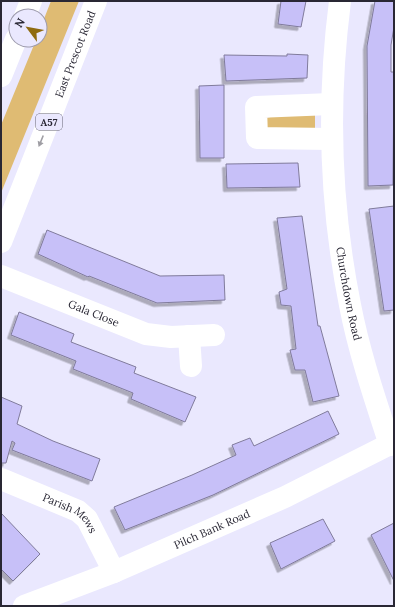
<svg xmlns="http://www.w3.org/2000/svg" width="395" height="607" viewBox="0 0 395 607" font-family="Lora,serif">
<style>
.green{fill:#dfbb73}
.building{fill:#c7c0f8;stroke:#807b9b;filter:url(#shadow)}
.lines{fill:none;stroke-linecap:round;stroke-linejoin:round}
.minor{stroke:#fff;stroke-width:22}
.highway{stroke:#fff;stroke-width:22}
.oneway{fill:#9f9ea4}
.labels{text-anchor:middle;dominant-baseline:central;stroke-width:3;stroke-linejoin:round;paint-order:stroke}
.shield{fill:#eae8fe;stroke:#636171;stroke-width:1}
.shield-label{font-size:10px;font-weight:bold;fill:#292734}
.street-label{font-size:11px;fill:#292734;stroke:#eae8fe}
</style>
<defs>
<filter id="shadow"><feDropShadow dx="-3.5" dy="3.5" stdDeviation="0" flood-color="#0004"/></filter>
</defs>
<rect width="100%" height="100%" fill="#eae8fe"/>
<g class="green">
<path d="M51,1h28l-78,192v-68l35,-85h4v-11z"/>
<path d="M315,109v25l-49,-6 -1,-10z"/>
</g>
<g class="building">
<path d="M281,1h25l-5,26 -23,-3z"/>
<path d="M375,1h19v26l-3,18v27h3l-1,113 -25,1 -1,-140z"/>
<path d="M287,54l21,1 -1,23 -81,3 -2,-26 63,1z"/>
<path d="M224,85v73h-24l-1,-72z"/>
<path d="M298,163l2,24 -73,1 -1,-24z"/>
<path d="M394,206v104l-10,1 -15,-102z"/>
<path d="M302,216l16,110h2l19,70 -26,6 -8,-32h-10l-5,-20 6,-1 -5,-43 -10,-1 -2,-13 8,-3 -10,-71z"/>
<path d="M47,230l113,46 64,-1 1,25 -68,3 -68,-27 -1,1 -50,-23z"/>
<path d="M19,312l55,22 -3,8 65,25 -2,6 62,24 -11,25 -54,-23 2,-6 -60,-24 3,-8 -65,-26z"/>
<path d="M1,397l21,9 -5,18 36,17 47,18 -8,22 -80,-31 3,-7 -3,-2 -6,22h-5z"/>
<path d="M328,411l11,23 -126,61 -88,35 -11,-23 78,-32 44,-20 -4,-10 18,-7 4,8z"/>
<path d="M1,513l39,41 -27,27 -12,-12z"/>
<path d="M323,519l12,22 -54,28 -11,-26z"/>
<path d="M394,523v58l-23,-46z"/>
</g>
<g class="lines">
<g class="minor">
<path id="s1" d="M340,1c-13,101 -10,204 10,304 9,47 25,94 40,140"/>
<path d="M331,104l-75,3 1,31 74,1"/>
<path id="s2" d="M1,276l145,58 25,3 43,-2"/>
<path d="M189,336l2,30"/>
<path id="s3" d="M1,479l77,32 9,8 27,53"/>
<path id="s4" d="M24,606l90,-34 171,-75 109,-55"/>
</g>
<g class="highway">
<path d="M25,16l6,-15"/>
<path d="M1,76l15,-37"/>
<path id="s5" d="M1,242l95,-241"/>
</g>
</g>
<defs><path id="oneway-solid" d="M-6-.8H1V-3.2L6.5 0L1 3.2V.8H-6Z"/></defs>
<use class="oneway" href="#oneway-solid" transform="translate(41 141) rotate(112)"/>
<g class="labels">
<rect class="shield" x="36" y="114" width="26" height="16" rx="3"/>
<g class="shield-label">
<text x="49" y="122">A57</text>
</g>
<g class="street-label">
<text stroke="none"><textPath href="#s5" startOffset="202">East Prescot Road</textPath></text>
<text stroke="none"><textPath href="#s1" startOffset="294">Churchdown Road</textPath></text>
<text stroke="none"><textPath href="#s2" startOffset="100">Gala Close</textPath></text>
<text stroke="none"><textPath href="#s3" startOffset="78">Parish Mews</textPath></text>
<text stroke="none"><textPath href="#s4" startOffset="203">Pilch Bank Road</textPath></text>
</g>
</g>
<rect width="395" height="607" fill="none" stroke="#292734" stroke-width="4"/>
<g transform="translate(28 28) rotate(302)"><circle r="19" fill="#eae8fe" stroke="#9d9bad"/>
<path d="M0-3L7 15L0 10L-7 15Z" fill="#8f6b10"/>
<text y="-6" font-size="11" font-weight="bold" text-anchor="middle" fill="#292734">N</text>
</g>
</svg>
